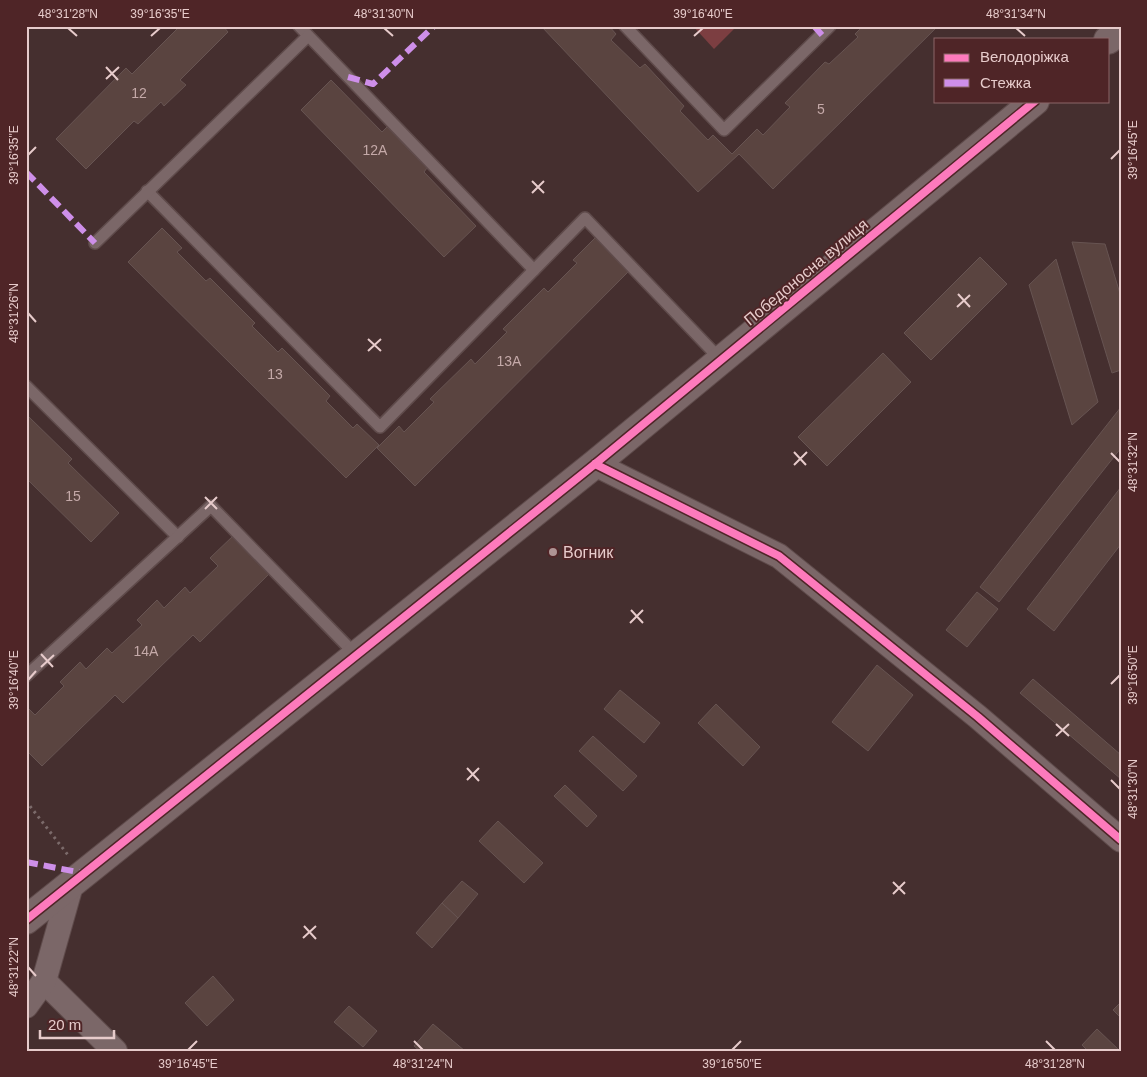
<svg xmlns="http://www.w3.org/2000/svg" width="1147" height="1077" viewBox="0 0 1147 1077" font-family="Helvetica,sans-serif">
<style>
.green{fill:#7c3e41}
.building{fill:#5a4440;stroke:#675452}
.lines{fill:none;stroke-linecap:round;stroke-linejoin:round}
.service-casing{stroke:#5f4b4b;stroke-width:14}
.minor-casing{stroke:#5f4b4b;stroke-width:26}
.tertiary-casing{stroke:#5f4b4b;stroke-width:30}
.path{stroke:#7b6a6a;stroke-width:3;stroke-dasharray:2.5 4;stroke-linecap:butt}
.service{stroke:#7b6768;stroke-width:11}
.minor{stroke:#7b6768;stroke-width:24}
.tertiary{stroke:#7b6768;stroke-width:28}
.quiet{stroke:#ce8fe9;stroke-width:6;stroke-dasharray:12 6;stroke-linecap:butt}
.cycleway-casing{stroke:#4f2527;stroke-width:11}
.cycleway{stroke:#fd7abc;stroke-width:8}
.ticks{fill:none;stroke:#e7cbcb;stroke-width:2}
.poi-dot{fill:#ae9494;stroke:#4f2527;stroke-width:2}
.labels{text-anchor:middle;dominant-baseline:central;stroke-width:4;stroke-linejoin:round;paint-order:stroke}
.number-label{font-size:14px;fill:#c4a9a8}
.street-label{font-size:16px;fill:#e7cbcb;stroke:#4f2527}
.poi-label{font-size:16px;fill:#e7cbcb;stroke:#4f2527;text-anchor:start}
.neatline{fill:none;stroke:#e7cbcb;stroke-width:2}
.ticks-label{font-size:12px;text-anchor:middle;fill:#e7cbcb}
</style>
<rect width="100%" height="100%" fill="#452f2f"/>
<path class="green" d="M693,26h44l-23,23z"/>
<g class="building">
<path d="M180,26h43l5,6 -48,48 6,5 -22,21 -3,-4 -23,22 -4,-3 -48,48 -30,-30 70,-71 6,6z"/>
<path d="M541,26h68l7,8 -5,6 29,28 5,-4 39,42 -4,5 28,29 5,-5 19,19 25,-25 6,6 27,-28 -5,-4 40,-41 4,2 29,-27 -3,-3 8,-8h75l-165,163 -34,-35 -41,38z"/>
<path d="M331,80l51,52 5,-5 40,41 -3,4 52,54 -32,31 -143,-147z"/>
<path d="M162,228l20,20 -5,4 29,29 4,-3 45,45 -3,3 26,26 4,-4 48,48 -4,5 27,27 4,-4 22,21 -33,33 -218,-216z"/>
<path d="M595,238l34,33 -214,215 -38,-38 22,-22 5,6 30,-30 -4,-3 41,-40 4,5 32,-32 -4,-3 41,-41 4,4 29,-29 -4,-3z"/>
<path d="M1072,242l33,2 16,53v73l-9,3z"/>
<path d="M980,257l27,27 -76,76 -27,-27z"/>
<path d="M1056,259l42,143 -26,23 -43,-140z"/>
<path d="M883,353l28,29 -84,84 -29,-29z"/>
<path d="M1121,407v41l-122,154 -19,-15z"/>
<path d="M29,417l43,42 -4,4 51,50 -28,29 -65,-64v-58z"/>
<path d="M1121,487v57l-67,87 -27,-22z"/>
<path d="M234,535l36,38 -70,69 -7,-7 -70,68 -8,-8 -73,71 -16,-16v-39l3,-2 6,6 29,-29 -4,-4 20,-20 6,7 21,-21 5,5 30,-28 -5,-5 20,-20 7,8 21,-21 5,6 28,-27 -8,-8z"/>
<path d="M977,592l21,17 -31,38 -21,-17z"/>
<path d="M877,665l36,30 -45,56 -36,-29z"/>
<path d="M1033,679l88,76v24l-101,-86z"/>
<path d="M620,690l40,33 -16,20 -40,-34z"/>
<path d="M716,704l44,43 -17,19 -45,-43z"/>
<path d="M593,736l44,40 -14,15 -44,-40z"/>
<path d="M565,785l32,31 -10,11 -33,-31z"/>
<path d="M498,821l45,42 -19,20 -45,-42z"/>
<path d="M462,881l16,13 -20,24 -16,-15z"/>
<path d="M442,903l16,15 -26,30 -16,-15z"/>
<path d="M213,976l21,24 -27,26 -22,-23z"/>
<path d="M1121,1002v16l-8,-8z"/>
<path d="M349,1006l28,25 -14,16 -29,-25z"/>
<path d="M433,1024l32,27h-45l-6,-5z"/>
<path d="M1097,1029l23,22h-32l-6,-6z"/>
</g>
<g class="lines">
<g class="service-casing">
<g id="service">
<path d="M299,26l235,244"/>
<path d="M625,26l99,104 106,-104"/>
<path d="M147,191l233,236 205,-209 136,142"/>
<path d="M95,243l213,-207"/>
<path d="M26,386l152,151"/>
<path d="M26,676l185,-170 145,149"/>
</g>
</g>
<g class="minor-casing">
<g id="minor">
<path d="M595,464l184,92 199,161 143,123"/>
<path d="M44,981l71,70"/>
<path d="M26,1006l18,-25 28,-99"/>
</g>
</g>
<g class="tertiary-casing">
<g id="tertiary">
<path d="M1108,40l13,-10"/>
<path d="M26,920l569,-456 440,-363"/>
</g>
</g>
<path class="path" d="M26,801l42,54"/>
<use href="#service" class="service"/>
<use href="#minor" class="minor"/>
<use href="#tertiary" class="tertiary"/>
<g class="quiet">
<path d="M814,26l8,9"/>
<path d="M348,77l25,7 61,-58"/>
<path d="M26,172l69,71"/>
<path d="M26,862l57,11"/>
</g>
<g class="cycleway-casing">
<g id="cycleway">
<path d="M595,464l184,92 199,161 143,123"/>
<path d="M26,920l569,-456 440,-363"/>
</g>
</g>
<use href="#cycleway" class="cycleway"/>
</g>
<path class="ticks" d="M68,28l9,8M384,28l9,8M1016,28l9,8M151,36l9,-8M694,36l9,-8M106,67l12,13M106,79l13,-12M28,155l8,-8M1111,159l9,-9M532,181l12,12M532,193l12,-12M958,294l12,13M957,307l13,-12M28,313l8,9M368,339l13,12M368,351l13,-12M794,452l12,13M1111,453l9,9M794,465l13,-13M205,497l12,12M205,509l12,-12M631,610l12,13M630,623l13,-13M41,654l12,13M41,667l13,-12M28,680l8,-9M1111,684l9,-9M1056,724l13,12M1056,736l13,-12M467,768l12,13M467,780l12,-12M1111,780l9,9M893,882l12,12M893,894l12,-12M304,926l12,13M303,938l13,-12M28,967l8,9M414,1041l9,9M1046,1041l9,9M188,1050l9,-9M732,1050l9,-9"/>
<circle class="poi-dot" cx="553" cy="552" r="5"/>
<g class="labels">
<g class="number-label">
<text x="139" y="93">12</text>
<text x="821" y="109">5</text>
<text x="375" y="150">12А</text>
<text x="509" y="361">13А</text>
<text x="275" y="374">13</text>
<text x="73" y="496">15</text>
<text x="146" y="651">14А</text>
</g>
<g class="street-label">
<text transform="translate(806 272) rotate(-40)">Победоносна вулиця</text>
</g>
<g class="poi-label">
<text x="563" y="552">Вогник</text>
</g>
</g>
<rect width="1147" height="1077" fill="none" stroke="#4f2527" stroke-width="55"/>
<rect x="934" y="38" width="175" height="65" fill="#4f2527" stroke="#8c6769"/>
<rect x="944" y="54" width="25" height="8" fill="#fd7abc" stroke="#8c6769"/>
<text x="980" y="62" font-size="15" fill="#e7cbcb">Велодоріжка</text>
<rect x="944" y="79" width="25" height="8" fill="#ce8fe9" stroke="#8c6769"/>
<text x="980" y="88" font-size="15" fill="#e7cbcb">Стежка</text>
<path d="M40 1030v8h74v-8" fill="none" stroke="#e7cbcb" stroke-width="2.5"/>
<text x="48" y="1030" font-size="15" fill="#e7cbcb" stroke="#4f2527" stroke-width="4" paint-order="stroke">20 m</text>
<rect x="28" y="28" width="1092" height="1022" class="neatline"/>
<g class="ticks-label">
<text x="68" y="18">48°31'28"N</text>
<text x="160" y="18">39°16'35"E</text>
<text x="384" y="18">48°31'30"N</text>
<text x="703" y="18">39°16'40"E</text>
<text x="1016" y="18">48°31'34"N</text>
<text transform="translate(1133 150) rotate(-90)" y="4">39°16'45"E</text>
<text transform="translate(14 155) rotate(-90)" y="4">39°16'35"E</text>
<text transform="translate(14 313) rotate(-90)" y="4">48°31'26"N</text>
<text transform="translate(1133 462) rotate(-90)" y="4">48°31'32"N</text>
<text transform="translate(1133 675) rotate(-90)" y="4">39°16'50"E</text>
<text transform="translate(14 680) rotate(-90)" y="4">39°16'40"E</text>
<text transform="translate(1133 789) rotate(-90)" y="4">48°31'30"N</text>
<text transform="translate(14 967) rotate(-90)" y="4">48°31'22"N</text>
<text x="188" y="1068">39°16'45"E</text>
<text x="423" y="1068">48°31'24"N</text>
<text x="732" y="1068">39°16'50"E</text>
<text x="1055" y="1068">48°31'28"N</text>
</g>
</svg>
